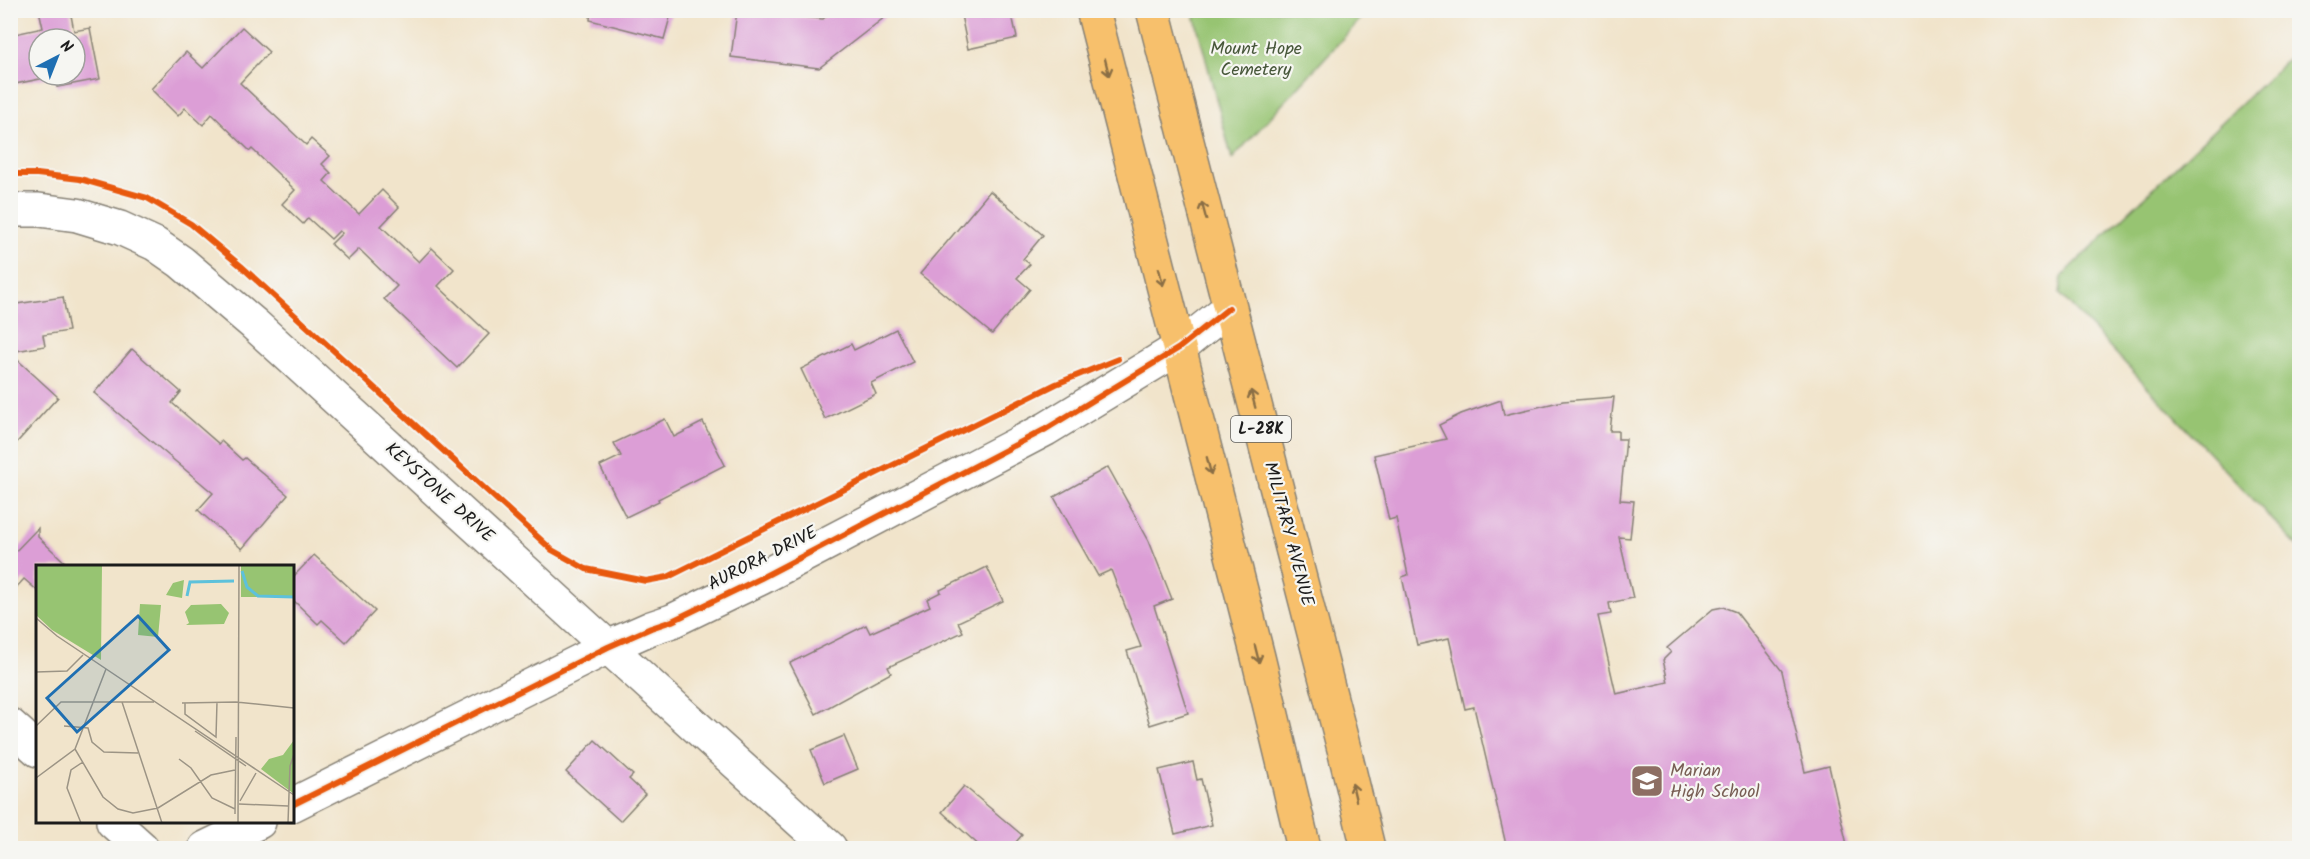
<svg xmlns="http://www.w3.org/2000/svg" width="2310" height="859" viewBox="0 0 2310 859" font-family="Kalam,sans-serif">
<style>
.green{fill:#97c472;stroke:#5a7047;stroke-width:1.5}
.building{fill:#dc9ed6;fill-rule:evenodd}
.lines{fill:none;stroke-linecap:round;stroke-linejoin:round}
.minor-casing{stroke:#868074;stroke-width:36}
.tertiary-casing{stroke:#868074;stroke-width:36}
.primary-casing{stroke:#868074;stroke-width:36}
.minor{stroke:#fff;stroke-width:33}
.tertiary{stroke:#fff;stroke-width:33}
.primary{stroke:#f7c06c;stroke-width:33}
.cycleway-casing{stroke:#f6f6f2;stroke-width:10}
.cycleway{stroke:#e8590c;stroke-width:6}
.oneway{stroke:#8a6e44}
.labels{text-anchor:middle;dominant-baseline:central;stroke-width:4.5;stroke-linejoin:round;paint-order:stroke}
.shield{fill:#f6f6f2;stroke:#5d5d5c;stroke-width:1.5}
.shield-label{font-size:16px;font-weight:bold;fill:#1c1c1c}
.park-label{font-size:18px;fill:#47573a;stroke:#f6f6f2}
.street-label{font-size:18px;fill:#1c1c1c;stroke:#f6f6f2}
.education-label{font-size:18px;fill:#785e54;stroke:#f6f6f2;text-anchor:start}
.inset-river{fill:none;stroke:#5dc1db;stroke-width:3}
.inset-road{fill:none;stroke:#9c9485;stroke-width:1.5}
.view{fill:#1f6fb2;fill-opacity:0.15;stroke:#1f6fb2;stroke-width:3}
.inset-edge{fill:none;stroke:#1c1c1c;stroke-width:3}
</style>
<rect width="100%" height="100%" fill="#f6f6f2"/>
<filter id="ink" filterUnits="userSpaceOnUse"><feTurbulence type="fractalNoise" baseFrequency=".0167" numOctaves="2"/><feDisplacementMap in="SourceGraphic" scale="12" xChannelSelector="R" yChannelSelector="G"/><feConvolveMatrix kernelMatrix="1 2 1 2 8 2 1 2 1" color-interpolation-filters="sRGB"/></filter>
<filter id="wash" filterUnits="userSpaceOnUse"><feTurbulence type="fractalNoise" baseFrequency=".008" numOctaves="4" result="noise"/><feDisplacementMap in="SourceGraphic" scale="24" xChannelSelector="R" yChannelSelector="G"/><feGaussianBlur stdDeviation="1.35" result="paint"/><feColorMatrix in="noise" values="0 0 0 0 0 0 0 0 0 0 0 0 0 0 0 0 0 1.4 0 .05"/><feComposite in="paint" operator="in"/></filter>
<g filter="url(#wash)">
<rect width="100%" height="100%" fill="#f1e4cb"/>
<g class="green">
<path d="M1193,10h175v1l-136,148z"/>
<path d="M2299,48v500l-239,-254 2,-18z"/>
</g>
<g id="blocks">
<g class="building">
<path d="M39,10h31l4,21 16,-3 10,51 -43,8 -2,-11 -45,9v-50l33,-7zM39,39h36v36h-36z"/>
<path d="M591,10h81l-8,29 -74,-19z"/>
<path d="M833,10h61l-75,58 -88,-11 6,-46 86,8z"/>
<path d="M960,10h51l6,28 -49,11z"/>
<path d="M242,27l27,25 -29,31 66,62 5,-6 19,17 -8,8 9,9 -7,8 35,33 23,-24 17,17 -18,19 38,36 13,-14 22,21 -16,17 51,48 -32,34 -73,-69 13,-13 -38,-37 -11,11 -17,-16 11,-11 -3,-2 -8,8 -23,-21 -5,6 -21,-20 13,-14 -43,-41 -2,2 -38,-37 -9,11 -18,-17 -7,8 -27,-27 35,-37 17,16z"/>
<path d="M990,191l53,44 -20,24 7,5 -13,14 13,11 -38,45 -72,-60z"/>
<path d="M63,297l6,34 -26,4 2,11 -35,6v-47z"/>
<path d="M896,329l17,33 -42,21 5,11 -51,25 -24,-50 50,-25 3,6z"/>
<path d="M132,349l49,43 -9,11 47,41 2,-3 21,19 3,-2 43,37 -46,54 -44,-39 15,-17 -119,-100z"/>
<path d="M10,353l48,44 -48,53z"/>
<path d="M1614,397l-4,34h8v8h8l-6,61 14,1 -4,37 -11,-1 14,61 -24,5 2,11 -13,2 18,78 52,-12 -5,-22 8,-8 -4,-4 46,-39 10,-2 13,5 46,59 23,101 24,-6 19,83h-341l-33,-142 -9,2 -16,-71 -32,7 -15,-68 6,-2 -12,-57 -7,2 -15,-65 72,-16 -7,-14 22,-11 40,-14 3,15 59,-14z"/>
<path d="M665,419l9,18 29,-15 22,43 -67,34 1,2 -33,16 -26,-51 21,-10 -7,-13z"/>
<path d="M1108,467l41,74 23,58 -18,7 34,107 -38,12 -23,-74 14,-4 -30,-77 -13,6 -44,-79z"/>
<path d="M38,528v9l32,30h-32v24l-14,-12 -14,15v-37z"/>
<path d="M314,555l61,56 -29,31 -24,-22 -4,4 -26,-25v-21z"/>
<path d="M987,567l16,34 -45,21 5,10 -75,35 3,6 -75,41 -26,-51 76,-38 4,8 60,-27 -3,-7 14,-7 -1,-2z"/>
<path d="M844,736l14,33 -33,14 -14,-33z"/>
<path d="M595,740l38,35 -4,4 16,15 -25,27 -54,-49z"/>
<path d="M1193,762l4,18 4,-1 11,46 -37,9 -16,-64z"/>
<path d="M964,786l58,49 -12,14h-27l-41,-37z"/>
</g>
</g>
</g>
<g filter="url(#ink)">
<use href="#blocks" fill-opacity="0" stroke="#868074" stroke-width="1.5"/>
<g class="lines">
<g class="minor-casing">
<g id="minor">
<path d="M10,725l28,25"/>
<path d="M292,805l316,-158 222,201"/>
<path d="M113,822l29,26"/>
<path d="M205,848l54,-26"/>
</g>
</g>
<g class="tertiary-casing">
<path id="tertiary" d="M10,210h29l38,5 43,13 35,16 26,18 73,62 354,323 43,-19 21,-7 89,-43 285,-149 133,-81 50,-40"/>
</g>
<g class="primary-casing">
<g id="primary">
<path d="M1093,10l165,647 46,191"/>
<path d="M1153,10l191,739 24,99"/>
</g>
</g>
<use href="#minor" class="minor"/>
<use href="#tertiary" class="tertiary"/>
<use href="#primary" class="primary"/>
<g class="cycleway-casing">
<g id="cycleway">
<path d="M10,174h27l43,5 67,19 44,26 50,42 311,284 34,19 60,12 22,-4 388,-193 62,-25"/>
<path d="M292,805l316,-158 43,-19 21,-7 89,-43 285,-149 133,-81 50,-40"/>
</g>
</g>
<use href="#cycleway" class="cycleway"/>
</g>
<defs><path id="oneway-shaft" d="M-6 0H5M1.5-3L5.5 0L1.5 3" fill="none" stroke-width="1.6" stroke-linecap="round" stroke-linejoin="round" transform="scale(1.5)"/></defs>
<g class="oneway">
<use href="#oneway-shaft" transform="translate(1107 67) rotate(76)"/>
<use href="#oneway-shaft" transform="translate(1204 211) rotate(-105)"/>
<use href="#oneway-shaft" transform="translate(1161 277) rotate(76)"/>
<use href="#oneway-shaft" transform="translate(1253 399) rotate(-105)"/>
<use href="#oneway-shaft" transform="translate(1209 466) rotate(76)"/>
<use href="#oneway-shaft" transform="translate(1257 654) rotate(76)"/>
<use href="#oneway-shaft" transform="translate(1354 792) rotate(-103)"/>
</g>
</g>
<defs>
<g id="school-square" transform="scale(1.725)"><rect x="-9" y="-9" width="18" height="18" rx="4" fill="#8d6e63" stroke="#f6f6f2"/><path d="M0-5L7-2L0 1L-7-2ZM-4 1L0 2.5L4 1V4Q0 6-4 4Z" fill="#fff"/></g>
</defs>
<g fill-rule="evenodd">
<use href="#school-square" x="1647" y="781"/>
</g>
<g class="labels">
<rect class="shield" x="1231" y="416" width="60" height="26" rx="4.5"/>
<g class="shield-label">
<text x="1261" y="429">L-28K</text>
</g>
<g class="park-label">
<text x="1256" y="49">Mount Hope<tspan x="1256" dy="21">Cemetery</tspan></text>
</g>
<g class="street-label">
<text transform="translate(439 493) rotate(42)">KEYSTONE DRIVE</text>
<text transform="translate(1288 534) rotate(75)">MILITARY AVENUE</text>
<text transform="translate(763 559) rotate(-27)">AURORA DRIVE</text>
</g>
<g class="education-label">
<text x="1670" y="771">Marian<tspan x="1670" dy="21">High School</tspan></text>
</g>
</g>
<g transform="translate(36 565)">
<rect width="258" height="258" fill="#f1e4cb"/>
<path d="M0,0h66l-1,95 -49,-30 -16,-15zM205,0h53v32h-53zM148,15l-2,18 -16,-3 7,-12zM104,39l21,1 -3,32 -20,-2zM185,39l8,9 -5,11 -38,1 3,-2 -4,-11 6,-7zM258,175v54l-33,-25 8,-10 14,-4z" fill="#97c472"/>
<path class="inset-river" d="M206,6l5,16 11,9 36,1M151,31l3,-14 44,-1"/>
<path class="inset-road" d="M0,53l21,18 237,159M0,107l31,-1 16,-16M86,137l40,121M200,137l58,6M146,138l54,-1M149,138v11l31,23 1,-35M0,161l25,-24h93M28,161l24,2 4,14 12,10 34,1M159,166l51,35M39,184l28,48 15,12 15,4 25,-5 53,-33 24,-5M143,194l12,9 21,30 23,11M0,213l39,-29 31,-80M204,236l16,-28M203,239l49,2M199,249l1,-77M45,258l-14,-35 4,-18 12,-8M202,258l1,-258M252,258l2,-57 4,-12"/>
<path class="view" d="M102,51l31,34 -92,82 -30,-34z"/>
<rect width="258" height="258" class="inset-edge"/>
</g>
<rect width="2310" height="859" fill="none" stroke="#f6f6f2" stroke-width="36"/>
<g transform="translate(57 57) rotate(42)"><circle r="28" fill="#f6f6f2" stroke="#9f9f9c" stroke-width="1.5"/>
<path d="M0-4.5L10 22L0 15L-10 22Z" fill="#1f6fb2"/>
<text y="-9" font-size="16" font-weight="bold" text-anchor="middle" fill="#1c1c1c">N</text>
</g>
</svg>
